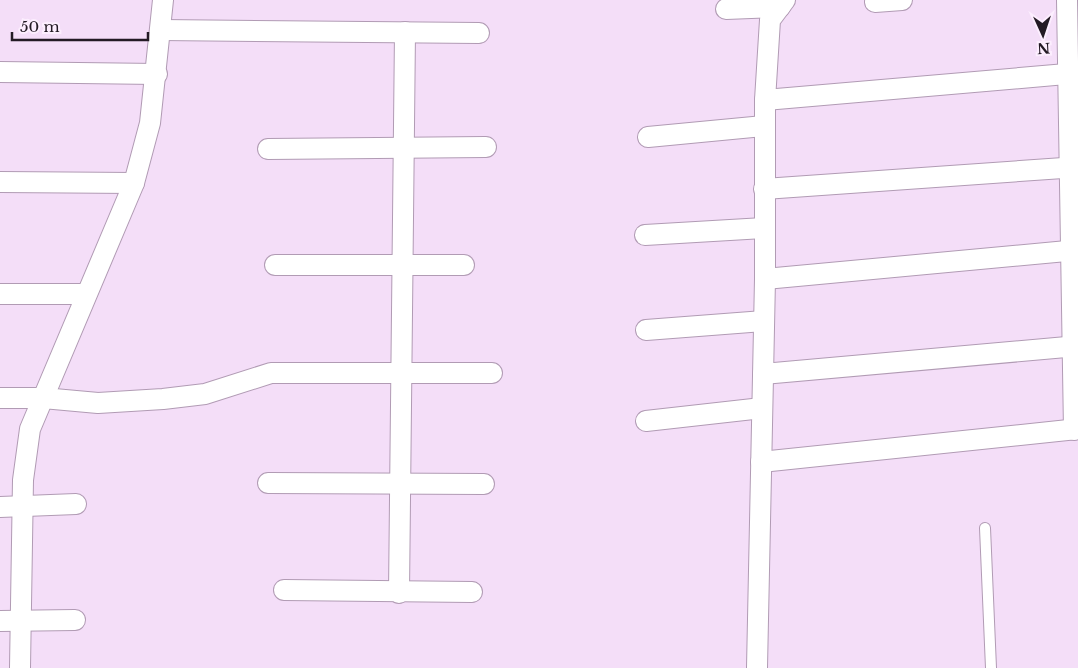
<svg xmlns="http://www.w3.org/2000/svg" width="1078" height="668" viewBox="0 0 1078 668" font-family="'Libre Baskerville',serif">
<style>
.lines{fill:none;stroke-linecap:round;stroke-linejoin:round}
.lane-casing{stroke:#b19bb4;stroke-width:12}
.street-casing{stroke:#b19bb4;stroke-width:22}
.lane{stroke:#fff;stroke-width:10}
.street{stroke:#fff;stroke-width:20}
</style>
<rect width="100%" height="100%" fill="#f4def8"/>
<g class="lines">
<g class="lane-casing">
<path id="lane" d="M985,528l6,140"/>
</g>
<g class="street-casing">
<g id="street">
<path d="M1067,0l7,430"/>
<path d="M875,2l27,-2"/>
<path d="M726,9l54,-2"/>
<path d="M161,30l318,3"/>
<path d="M0,72l157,2"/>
<path d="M765,100l313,-27"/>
<path d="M648,137l116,-11"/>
<path d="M268,149l218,-2"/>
<path d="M0,182l134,1"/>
<path d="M764,189l314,-22"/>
<path d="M645,235l119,-7"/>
<path d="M275,265h189"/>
<path d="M765,279l313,-29"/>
<path d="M0,294h86"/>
<path d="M646,330l118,-9"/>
<path d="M763,374l315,-28"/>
<path d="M0,398h43l55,5 65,-4 42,-5 66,-21h221"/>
<path d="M646,421l116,-13"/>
<path d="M761,462l317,-33"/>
<path d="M268,483l216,1"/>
<path d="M0,507l76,-3"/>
<path d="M284,590l188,2"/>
<path d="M399,593l6,-561"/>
<path d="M0,621l75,-1"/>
<path d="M20,668l3,-188 7,-51 104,-246 16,-60 13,-123"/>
<path d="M757,668l8,-389v-179l5,-80 15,-20"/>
</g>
</g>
<use href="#lane" class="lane"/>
<use href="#street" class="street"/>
</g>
<g transform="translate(1043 35) rotate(177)" stroke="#fceefe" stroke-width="4" paint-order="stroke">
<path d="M0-4L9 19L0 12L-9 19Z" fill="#231a24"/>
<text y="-8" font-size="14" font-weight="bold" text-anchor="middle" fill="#231a24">N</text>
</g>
<path d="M12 32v8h136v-8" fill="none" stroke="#231a24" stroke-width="2.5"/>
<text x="20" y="32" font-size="15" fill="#231a24" stroke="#fceefe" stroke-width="4" paint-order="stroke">50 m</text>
</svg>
